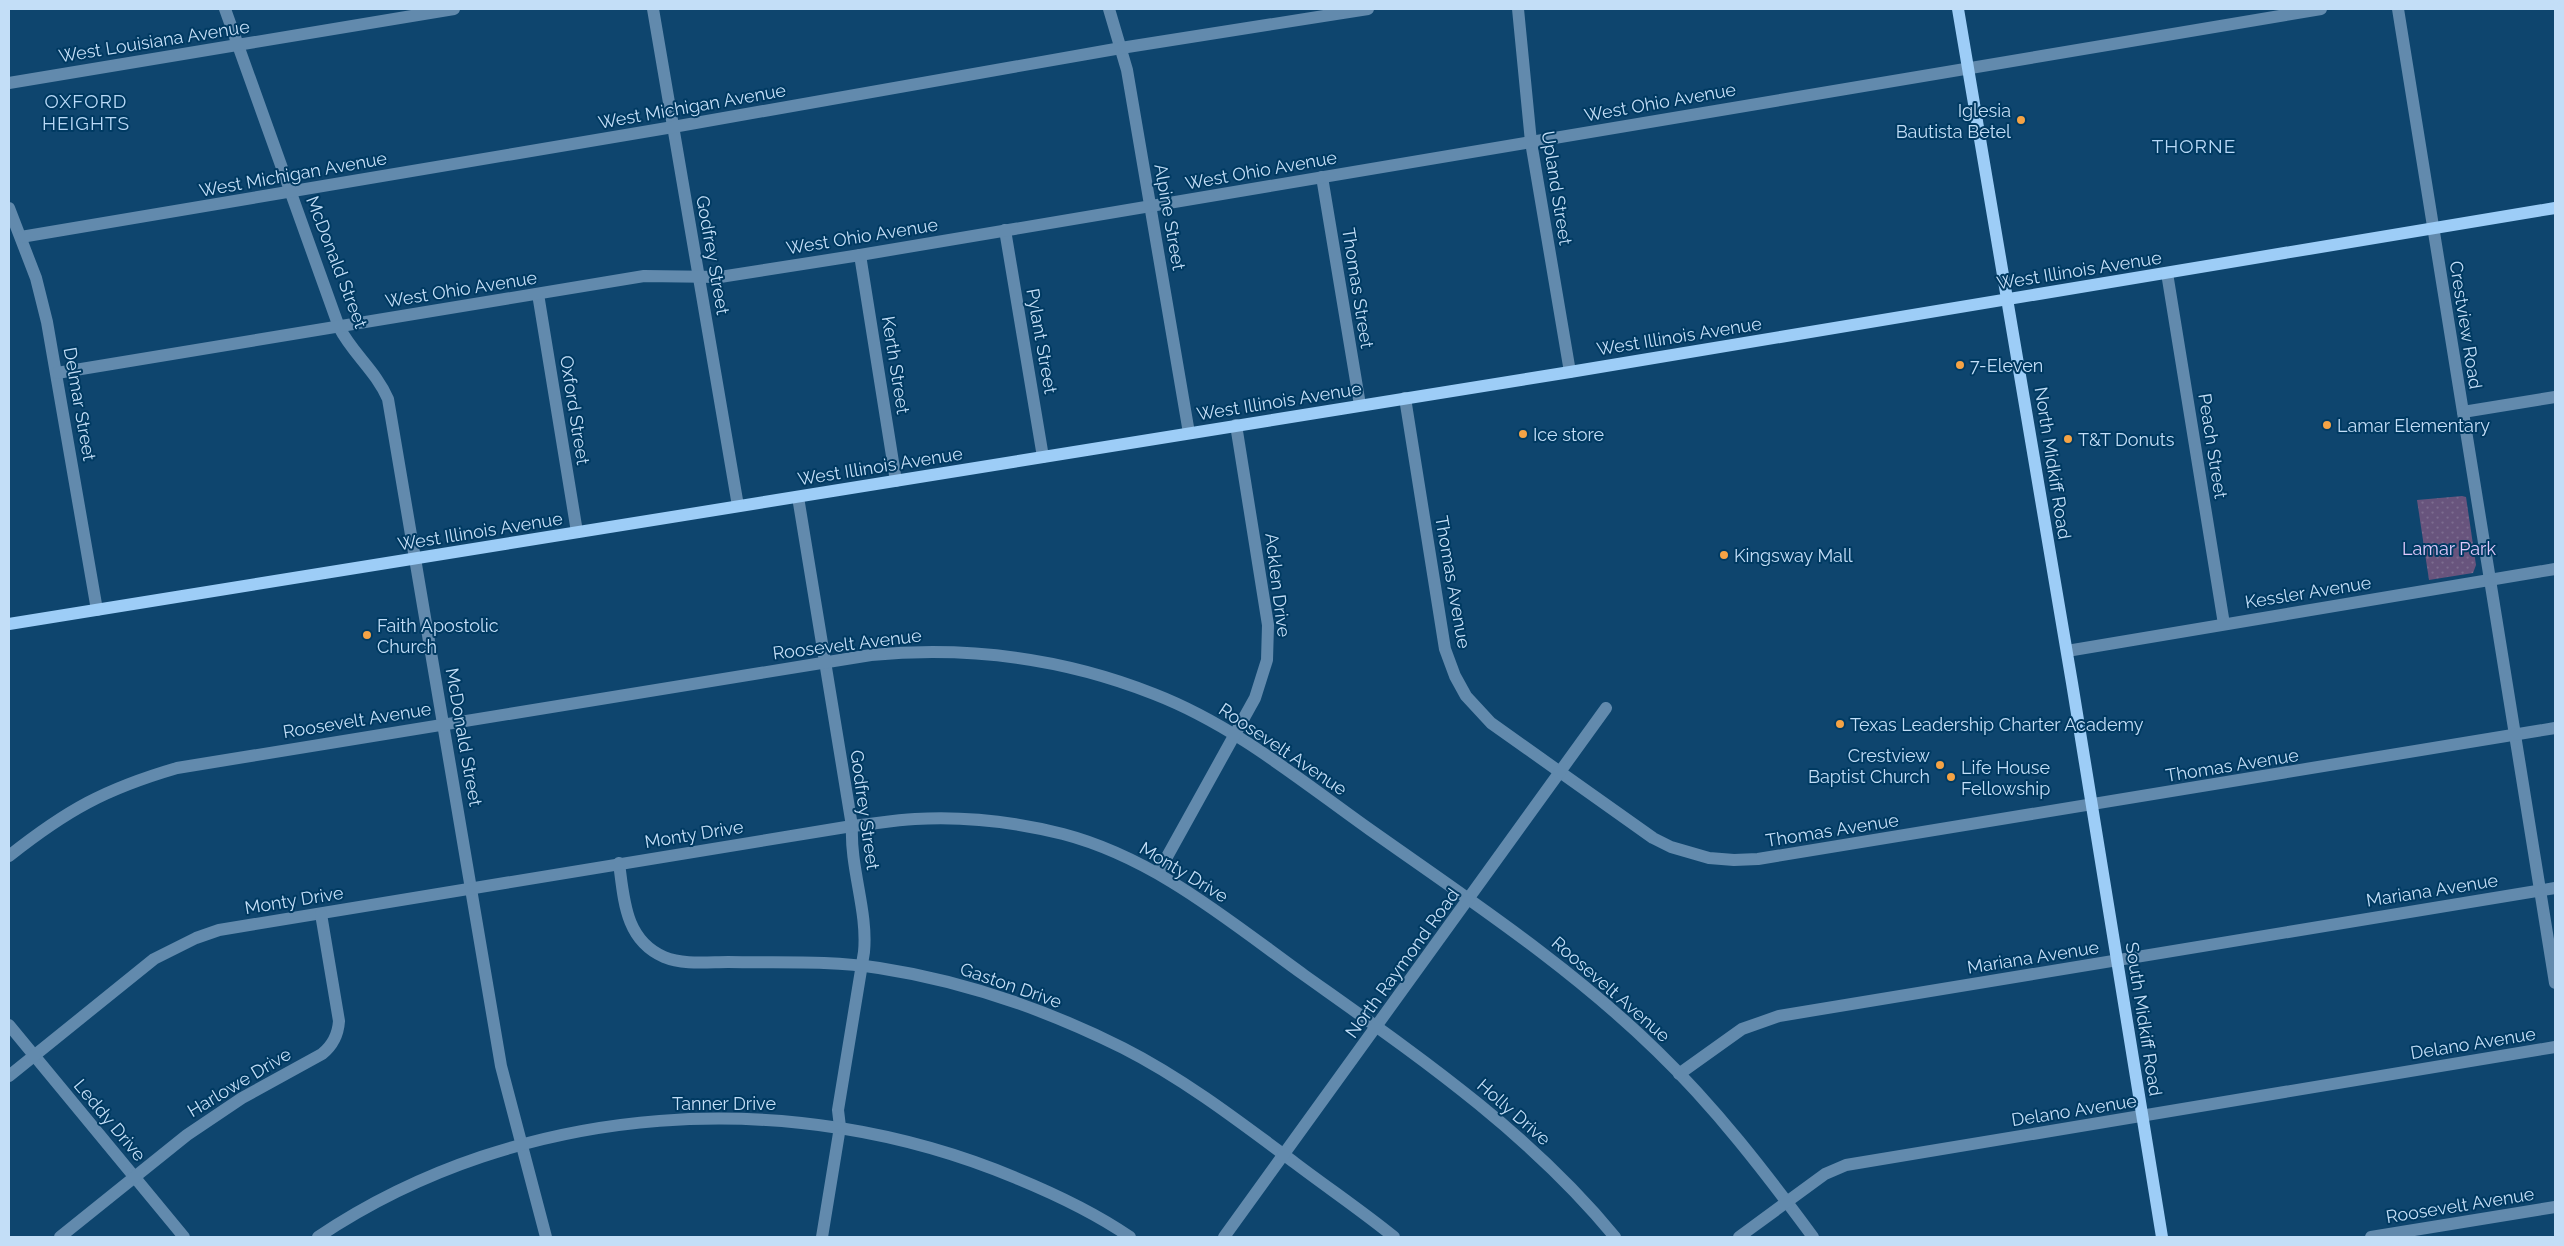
<svg xmlns="http://www.w3.org/2000/svg" width="2564" height="1246" viewBox="0 0 2564 1246" font-family="Raleway,sans-serif">
<style>
.park{fill:url(#park-dots)}
.lines{fill:none;stroke-linecap:round;stroke-linejoin:round}
.minor{stroke:#628aad;stroke-width:12}
.major{stroke:#9dcdf7;stroke-width:12}
.poi-dot{fill:#f5a345;stroke:#003a62;stroke-width:2}
.labels{text-anchor:middle;dominant-baseline:central;stroke-width:4;stroke-linejoin:round;paint-order:stroke}
.street-label{font-size:18px;fill:#c3def7;stroke:#003a62}
.poi-label{font-size:18px;fill:#c3def7;stroke:#003a62;text-anchor:start}
.park-label{font-size:18px;fill:#e0c8fb;stroke:#003a62}
.neighbourhood-label{font-size:19px;letter-spacing:1px;fill:#b9d9f7;stroke:#003a62}
</style>
<defs>
<pattern id="park-dots" width="8" height="8" patternUnits="userSpaceOnUse" patternTransform="scale(1.25)"><rect width="8" height="8" fill="#68547d"/><path d="M2 2h.1M6 6h.1" fill="none" stroke="#7c6c90" stroke-width="1.8" stroke-linecap="round"/></pattern>
</defs>
<rect width="100%" height="100%" fill="#0e456e"/>
<path class="park" d="M2462,496l4,1 10,68 -3,8 -44,7 -12,-80z"/>
<g class="lines">
<g class="minor">
<path d="M225,9l114,318c13,26 37,44 49,72l113,667 45,171"/>
<path d="M653,9l85,497"/>
<path d="M1109,9l18,61 62,363"/>
<path d="M1518,9l13,133 39,230"/>
<path d="M2398,9l157,974"/>
<path d="M9,83l445,-74"/>
<path d="M1322,177l38,228"/>
<path d="M9,208l27,70 11,44 50,288"/>
<path d="M1005,230l38,227"/>
<path d="M21,237l652,-110 448,-79 247,-39"/>
<path d="M860,255l36,226"/>
<path d="M2167,273l57,351"/>
<path d="M538,294l39,238"/>
<path d="M57,373l587,-97 76,1 140,-22 1461,-246"/>
<path d="M1405,398l40,251 10,27 11,20 25,27 162,115 18,9 38,11 25,2 24,-1 797,-131"/>
<path d="M2463,412l92,-15"/>
<path d="M798,497l54,329c-2,43 16,85 12,126l-26,158 2,17 -18,110"/>
<path d="M2067,651l488,-82"/>
<path d="M9,856c58,-46 96,-67 168,-88l694,-113c97,-9 192,3 283,39 80,31 146,86 215,135 99,70 201,137 288,222 58,56 108,121 156,186"/>
<path d="M619,863c5,37 6,77 45,94 19,8 44,5 64,5 50,1 102,-2 151,6 85,13 168,42 244,80 61,31 117,74 172,115 33,25 67,48 99,74"/>
<path d="M1158,873l97,-175 12,-38 1,-35 -32,-200"/>
<path d="M9,1025l175,212"/>
<path d="M1679,1074l63,-45 37,-13 776,-128"/>
<path d="M9,1076l145,-117 42,-21 23,-8 633,-104c21,-2 42,-6 63,-7 50,-3 100,3 148,15 92,24 166,87 241,141 111,79 224,156 311,262"/>
<path d="M60,1237l127,-102 55,-37 80,-44c10,-8 16,-18 17,-33l-18,-107"/>
<path d="M318,1237c204,-137 474,-153 698,-59 39,16 79,35 114,59"/>
<path d="M1224,1237l382,-529"/>
<path d="M1739,1237l86,-63 21,-9 709,-118"/>
<path d="M2371,1237l184,-30"/>
</g>
<g class="major">
<path d="M1958,9l114,674 90,554"/>
<path d="M9,624l1561,-252 985,-164"/>
</g>
</g>
<g class="poi-dot">
<circle cx="2021" cy="120" r="5"/>
<circle cx="1960" cy="365" r="5"/>
<circle cx="2327" cy="425" r="5"/>
<circle cx="1523" cy="434" r="5"/>
<circle cx="2068" cy="439" r="5"/>
<circle cx="1724" cy="555" r="5"/>
<circle cx="367" cy="635" r="5"/>
<circle cx="1840" cy="724" r="5"/>
<circle cx="1940" cy="765" r="5"/>
<circle cx="1951" cy="777" r="5"/>
</g>
<g class="labels">
<g class="street-label">
<text transform="translate(154 41) rotate(-9)">West Louisiana Avenue</text>
<text transform="translate(1660 102) rotate(-10)">West Ohio Avenue</text>
<text transform="translate(692 106) rotate(-10)">West Michigan Avenue</text>
<text transform="translate(1261 170) rotate(-10)">West Ohio Avenue</text>
<text transform="translate(293 174) rotate(-10)">West Michigan Avenue</text>
<text transform="translate(1557 188) rotate(81)">Upland Street</text>
<text transform="translate(1170 217) rotate(80)">Alpine Street</text>
<text transform="translate(862 236) rotate(-9)">West Ohio Avenue</text>
<text transform="translate(713 255) rotate(80)">Godfrey Street</text>
<text transform="translate(337 262) rotate(69)">McDonald Street</text>
<text transform="translate(2079 270) rotate(-9)">West Illinois Avenue</text>
<text transform="translate(1358 288) rotate(81)">Thomas Street</text>
<text transform="translate(461 289) rotate(-9)">West Ohio Avenue</text>
<text transform="translate(2466 325) rotate(81)">Crestview Road</text>
<text transform="translate(1679 336) rotate(-9)">West Illinois Avenue</text>
<text transform="translate(1042 341) rotate(80)">Pylant Street</text>
<text transform="translate(896 365) rotate(81)">Kerth Street</text>
<text transform="translate(1279 401) rotate(-9)">West Illinois Avenue</text>
<text transform="translate(80 404) rotate(80)">Delmar Street</text>
<text transform="translate(575 410) rotate(81)">Oxford Street</text>
<text transform="translate(2213 446) rotate(81)">Peach Street</text>
<text transform="translate(2053 463) rotate(81)">North Midkiff Road</text>
<text transform="translate(880 466) rotate(-9)">West Illinois Avenue</text>
<text transform="translate(480 531) rotate(-9)">West Illinois Avenue</text>
<text transform="translate(1453 582) rotate(80)">Thomas Avenue</text>
<text transform="translate(1278 585) rotate(83)">Acklen Drive</text>
<text transform="translate(2308 592) rotate(-9)">Kessler Avenue</text>
<text transform="translate(847 644) rotate(-7)">Roosevelt Avenue</text>
<text transform="translate(357 720) rotate(-9)">Roosevelt Avenue</text>
<text transform="translate(464 737) rotate(80)">McDonald Street</text>
<text transform="translate(1283 749) rotate(34)">Roosevelt Avenue</text>
<text transform="translate(2232 765) rotate(-9)">Thomas Avenue</text>
<text transform="translate(865 810) rotate(82)">Godfrey Street</text>
<text transform="translate(1832 830) rotate(-9)">Thomas Avenue</text>
<text transform="translate(694 834) rotate(-9)">Monty Drive</text>
<text transform="translate(1184 872) rotate(31)">Monty Drive</text>
<text transform="translate(2432 890) rotate(-9)">Mariana Avenue</text>
<text transform="translate(294 900) rotate(-9)">Monty Drive</text>
<text transform="translate(2033 957) rotate(-9)">Mariana Avenue</text>
<text transform="translate(1402 963) rotate(-54)">North Raymond Road</text>
<text transform="translate(1011 985) rotate(19)">Gaston Drive</text>
<text transform="translate(1611 989) rotate(41)">Roosevelt Avenue</text>
<text transform="translate(2144 1019) rotate(81)">South Midkiff Road</text>
<text transform="translate(2473 1043) rotate(-9)">Delano Avenue</text>
<text transform="translate(239 1082) rotate(-31)">Harlowe Drive</text>
<text x="724" y="1103">Tanner Drive</text>
<text transform="translate(2074 1110) rotate(-9)">Delano Avenue</text>
<text transform="translate(1514 1112) rotate(41)">Holly Drive</text>
<text transform="translate(110 1120) rotate(50)">Leddy Drive</text>
<text transform="translate(2460 1205) rotate(-9)">Roosevelt Avenue</text>
</g>
<g class="poi-label">
<text x="2011" y="110" text-anchor="end">Iglesia<tspan x="2011" dy="21">Bautista Betel</tspan></text>
<text x="1970" y="365">7-Eleven</text>
<text x="2337" y="425">Lamar Elementary</text>
<text x="1533" y="434">Ice store</text>
<text x="2078" y="439">T&amp;T Donuts</text>
<text x="1734" y="555">Kingsway Mall</text>
<text x="377" y="625">Faith Apostolic<tspan x="377" dy="21">Church</tspan></text>
<text x="1850" y="724">Texas Leadership Charter Academy</text>
<text x="1930" y="755" text-anchor="end">Crestview<tspan x="1930" dy="21">Baptist Church</tspan></text>
<text x="1961" y="767">Life House<tspan x="1961" dy="21">Fellowship</tspan></text>
</g>
<g class="park-label">
<text x="2449" y="548">Lamar Park</text>
</g>
<g class="neighbourhood-label">
<text x="86" y="101">OXFORD<tspan x="86" dy="22">HEIGHTS</tspan></text>
<text x="2194" y="146">THORNE</text>
</g>
</g>
<rect width="2564" height="1246" fill="none" stroke="#c3def7" stroke-width="20"/>
</svg>
